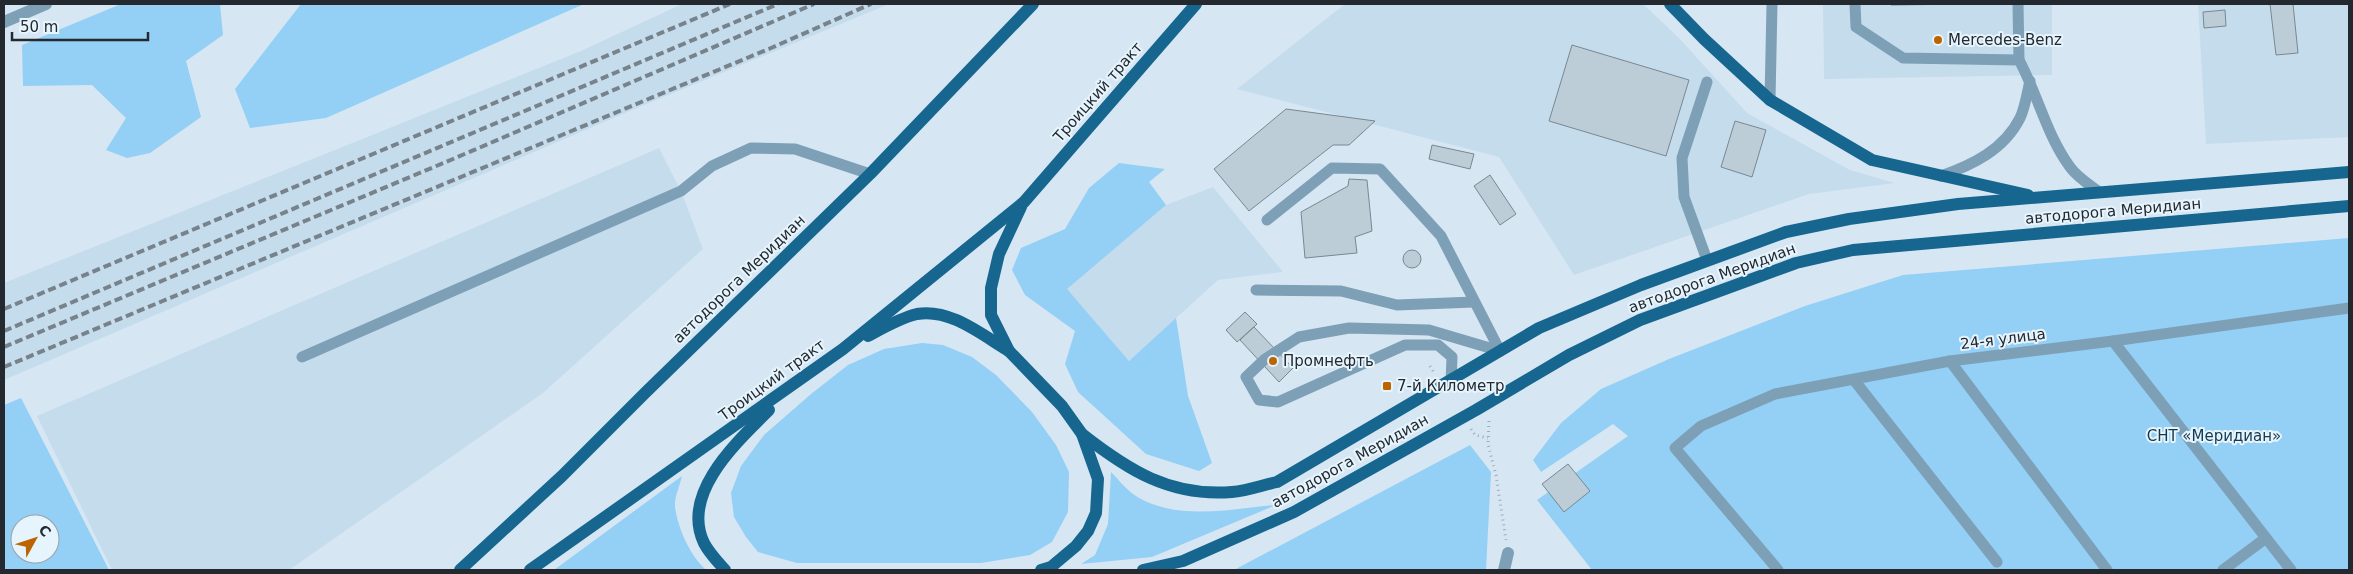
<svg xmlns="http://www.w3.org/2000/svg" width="2353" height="574" viewBox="0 0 2353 574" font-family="'DejaVu Sans',sans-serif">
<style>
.built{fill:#c5dced}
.green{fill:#94cff5;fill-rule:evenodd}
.building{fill:#bccdd8;stroke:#788893}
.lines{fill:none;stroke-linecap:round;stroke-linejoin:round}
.path{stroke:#9eacb6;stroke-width:3;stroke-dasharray:1 4;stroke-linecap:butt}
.lane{stroke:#7da0b7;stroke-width:11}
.street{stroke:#7da0b7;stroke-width:12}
.primary{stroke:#16668f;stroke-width:12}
.rail{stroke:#77828a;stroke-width:4;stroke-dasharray:8 4;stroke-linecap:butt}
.poi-dot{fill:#bc6400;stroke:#e6f4fd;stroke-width:2}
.labels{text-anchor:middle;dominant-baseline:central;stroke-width:4;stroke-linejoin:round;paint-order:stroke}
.poi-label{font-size:15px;fill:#23292e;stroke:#e6f4fd;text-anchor:start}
.street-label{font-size:15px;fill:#23292e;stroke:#e6f4fd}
.park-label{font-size:15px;fill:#12394f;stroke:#e6f4fd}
</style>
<rect width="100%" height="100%" fill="#d6e7f3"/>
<g class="built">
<path d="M682,4h207l-257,106 -628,270v-97l577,-232z"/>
<path d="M1345,4h298l37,35 67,74 103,57 45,13 -86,11 -235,81 -75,-118 -262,-68z"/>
<path d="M1823,4h229v71l-228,4z"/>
<path d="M2198,4h151v133l-143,7z"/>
<path d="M659,148l22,43 22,58 -160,144 -254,177h-177l-75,-154z"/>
<path d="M1213,187l70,85 -65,8 -89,81 -63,-72 100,-84z"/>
</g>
<g class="green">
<path d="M121,4h99l3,31 -37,26 15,56 -51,36 -23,5 -21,-8 20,-32 -34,-33 -69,1 -1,-41z"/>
<path d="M301,4h283l-258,114 -76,10 -15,-39z"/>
<path d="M1119,163l46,6 -16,13 17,23 -99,84 62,72 47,-43 12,78 24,67 -13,8 -53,-17 -68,-62 -13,-28 10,-33 -50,-36 -13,-25 9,-22 44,-19 24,-41z"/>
<path d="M2349,238v332h-757l-55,-70 91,-64 -15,-12 -72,48 -8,-12 28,-37 40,-34 68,-30 136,-53 98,-31z"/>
<path d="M922,343l21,2 29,12 24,18 36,37 24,33 13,27 -1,40 -16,30 -22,13 -49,8h-184l-39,-11 -12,-15 -12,-20 -3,-24 10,-27 23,-31 47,-41 37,-29 36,-16z"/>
<path d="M21,398l88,172h-105v-165zM20,524h30v30h-30z"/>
<path d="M1470,445l21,27 -5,98h-252z"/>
<path d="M1111,472c7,7 14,16 22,22 40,28 98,15 143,11l-124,52 -71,7 14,-9 13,-31z"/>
<path d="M682,476c-2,9 -8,22 -7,31 3,22 15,48 31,63h-152z"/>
</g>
<g class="building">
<path d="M1891,4h76l-76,1z"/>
<path d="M2270,4h23l5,49 -22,2z"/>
<path d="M2225,10l1,16 -22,2 -1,-16z"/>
<path d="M1572,45l117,35 -23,76 -117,-35z"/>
<path d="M1286,109l89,12 -26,24h-16l-84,66 -35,-42z"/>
<path d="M1735,121l31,9 -14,47 -31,-10z"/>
<path d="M1432,145l42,9 -4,15 -41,-10z"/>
<path d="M1490,175l26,39 -16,11 -26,-39z"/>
<path d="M1349,179l18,1 5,51 -17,6 2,16 -52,5 -4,-46 47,-26z"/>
<circle cx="1412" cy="259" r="9"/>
<path d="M1245,312l12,12 -20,18 -11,-12z"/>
<path d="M1254,327l39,41 -14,14 -39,-42z"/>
<path d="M1568,464l22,27 -26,21 -22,-28z"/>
</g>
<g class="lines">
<g class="path">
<path d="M1430,366l5,8"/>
<path d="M1489,421l-1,23 8,31 10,65"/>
<path d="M1471,429l4,6 13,3"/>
</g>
<g class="lane">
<path d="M1855,4l1,23 47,31 116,2c19,35 27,74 51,107 7,10 20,18 29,25"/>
<path d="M2018,4l1,56"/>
<path d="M1770,100l2,-96"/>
<path d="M1941,176c31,-11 63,-26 79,-58 5,-10 7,-25 10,-37"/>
<path d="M1267,220l65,-52 48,1 61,67 59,115"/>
<path d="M1707,260l-23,-63 -2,-39 25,-76"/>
<path d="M1256,290l85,1 56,14 77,-3"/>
<path d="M2113,341l178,229"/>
<path d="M302,357l379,-166 31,-25 39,-18 44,1 75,25"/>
<path d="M1950,361l157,209"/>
<path d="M1854,380l143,182"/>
<path d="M1451,382l1,-25 -14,-12h-33l-127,57 -19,-2 -13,-23 19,-18 34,-22 50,-9 80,2 71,21"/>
<path d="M1778,570l-103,-122 26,-22 74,-32 175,-33 163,-20 236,-33"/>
<path d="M2223,570l43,-32"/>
</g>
<g class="street">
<path d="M4,22l42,-18"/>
<path d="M1504,570l4,-17"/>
</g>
<g class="primary">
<path d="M1670,4l34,35 66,61 102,60 156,35"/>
<path d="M1021,207l-22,47 -8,34v27l18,36 53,55 20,28 16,45 -2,34 -8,18 -12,15 -25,21 -10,3"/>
<path d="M868,336c15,-8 32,-18 49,-22 33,-6 65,21 92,37"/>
<path d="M1082,434c46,36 88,63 150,58 15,-1 31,-7 45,-10l262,-154 102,-43 145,-53 63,-13 109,-15 391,-32"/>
<path d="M460,570l102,-94 83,-83 225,-219 163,-170"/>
<path d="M530,570l313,-221 181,-147 172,-198"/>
<path d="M725,570c-7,-8 -16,-17 -21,-27 -24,-50 34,-102 65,-133"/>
<path d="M1143,570l40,-9 111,-49 182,-102 93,-55 71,-35 156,-57 57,-13 496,-44"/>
</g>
<g class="rail">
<path d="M4,309l726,-305"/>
<path d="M4,331l774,-327"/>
<path d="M4,347l449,-188 361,-155"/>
<path d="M4,367l767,-319 100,-44"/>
</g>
</g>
<g class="poi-dot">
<circle cx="1938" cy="40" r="5"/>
<circle cx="1273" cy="361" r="5"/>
<rect x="1382" y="381" width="10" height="10" rx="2.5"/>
</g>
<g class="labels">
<g class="poi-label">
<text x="1948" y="40">Mercedes-Benz</text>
<text x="1283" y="361">Промнефть</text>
<text x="1397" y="386">7-й Километр</text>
</g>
<g class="street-label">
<text transform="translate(1098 92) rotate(-49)">Троицкий тракт</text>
<text transform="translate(2113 211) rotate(-5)">автодорога Меридиан</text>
<text transform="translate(1712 278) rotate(-20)">автодорога Меридиан</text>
<text transform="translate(739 279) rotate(-44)">автодорога Меридиан</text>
<text transform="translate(2003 339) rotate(-7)">24-я улица</text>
<text transform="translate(772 380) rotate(-36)">Троицкий тракт</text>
<text transform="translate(1350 461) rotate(-29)">автодорога Меридиан</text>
</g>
<g class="park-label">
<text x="2214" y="436">СНТ «Меридиан»</text>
</g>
</g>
<rect width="2353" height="574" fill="none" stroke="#23292e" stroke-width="10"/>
<g transform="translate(35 539) rotate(50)"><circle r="24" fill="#e6f4fd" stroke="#98a3aa"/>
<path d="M0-4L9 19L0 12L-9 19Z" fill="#bc6400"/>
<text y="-8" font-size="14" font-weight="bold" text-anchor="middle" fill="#23292e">С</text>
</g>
<path d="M12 32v8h136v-8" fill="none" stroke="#23292e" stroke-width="2.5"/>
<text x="20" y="32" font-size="15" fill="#23292e" stroke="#e6f4fd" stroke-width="4" paint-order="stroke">50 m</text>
</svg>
